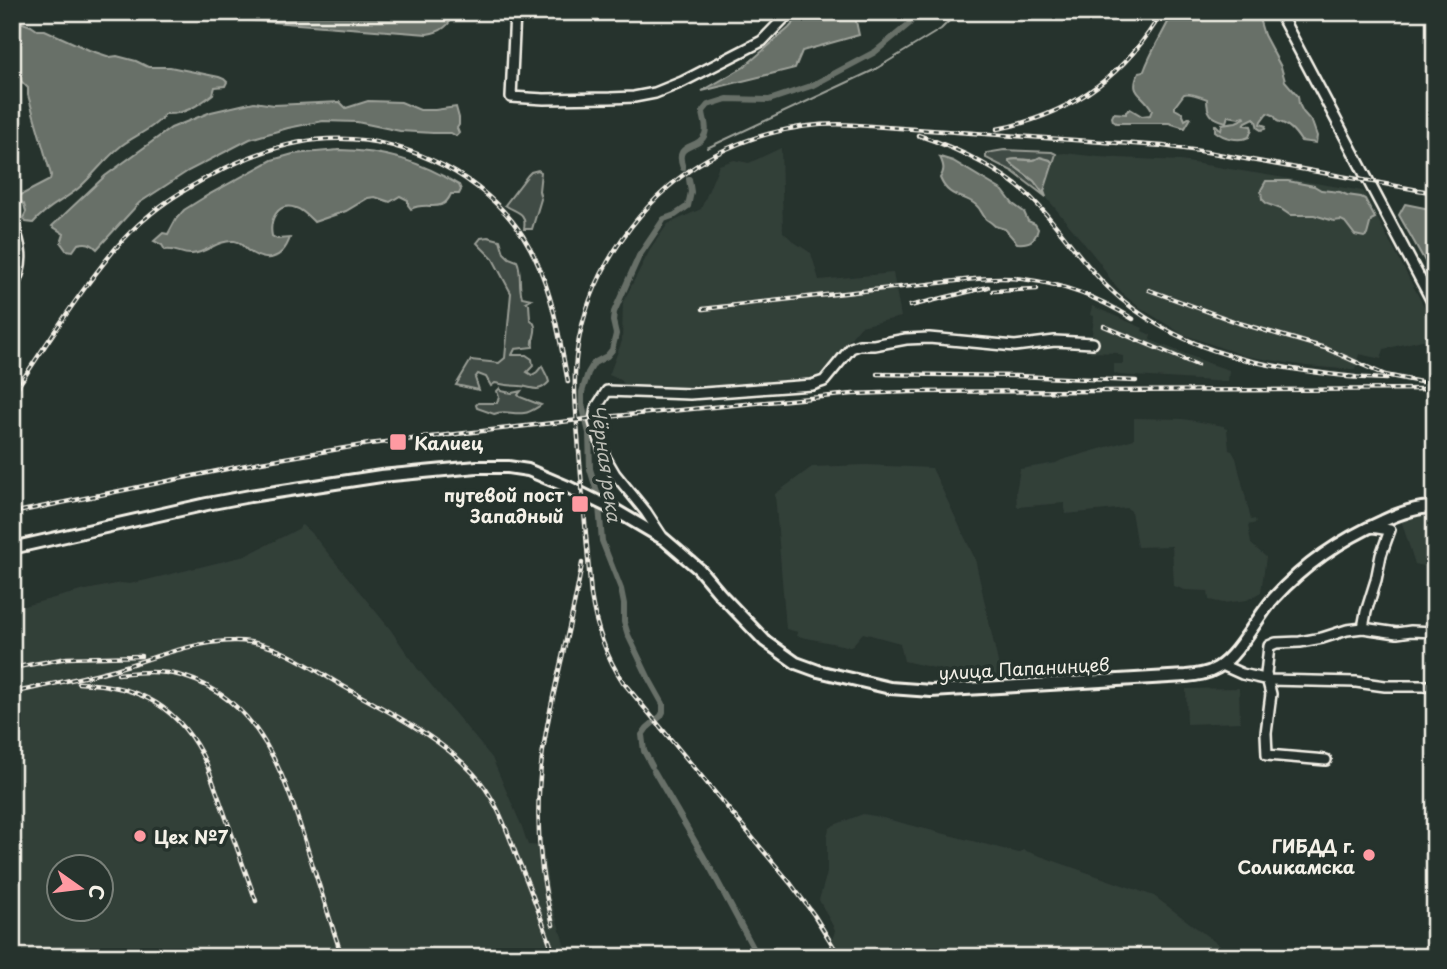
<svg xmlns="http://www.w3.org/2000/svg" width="1447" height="969" viewBox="0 0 1447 969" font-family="'Playpen Sans',sans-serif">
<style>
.built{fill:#333f39;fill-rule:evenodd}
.green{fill:#414b45;stroke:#9a9e96;stroke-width:2}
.water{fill:#676f68;stroke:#9fa39b;stroke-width:2}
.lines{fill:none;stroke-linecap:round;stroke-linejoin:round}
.stream{stroke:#9fa39b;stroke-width:2}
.canal{stroke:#676f68;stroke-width:6}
.minor-casing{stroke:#f4f1e8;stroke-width:14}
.major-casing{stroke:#f4f1e8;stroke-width:16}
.minor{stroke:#26332d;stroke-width:9}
.major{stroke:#26332d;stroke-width:10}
.rail-casing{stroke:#f4f1e8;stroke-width:4.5}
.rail{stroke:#26332d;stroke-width:2;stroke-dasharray:5;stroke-linecap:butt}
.poi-dot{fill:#ff9aa2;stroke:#26332d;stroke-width:2.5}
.labels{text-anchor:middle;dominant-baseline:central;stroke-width:7;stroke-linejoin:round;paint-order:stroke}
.poi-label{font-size:18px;font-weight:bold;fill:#f4f1e8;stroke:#26332d;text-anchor:start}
.street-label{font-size:18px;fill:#f4f1e8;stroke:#26332d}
.water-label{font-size:19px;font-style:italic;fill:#bcbdb5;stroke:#26332d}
</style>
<rect width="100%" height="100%" fill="#26332d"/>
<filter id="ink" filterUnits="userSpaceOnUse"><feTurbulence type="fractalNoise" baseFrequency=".0143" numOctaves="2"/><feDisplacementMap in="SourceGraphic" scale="14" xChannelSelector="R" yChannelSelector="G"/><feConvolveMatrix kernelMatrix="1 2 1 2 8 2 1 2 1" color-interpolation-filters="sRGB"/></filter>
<g filter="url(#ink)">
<g class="built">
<path d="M781,148l2,84 11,10 17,11 8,27 74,-7 8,44 -40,9 -46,54 -48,2v3l-76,6 -63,-1 -7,-10 -12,-5 13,-34 1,-39 29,-56 16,-22 33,-15 18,-44 15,-5 15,3z"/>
<path d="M1065,153l34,4 82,4 182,30 67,127 4,11 1,8 -51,12 -3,10 -22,-5 -4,16 -49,-4 -61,-10 -63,-22 -43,-27 -14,-11 -15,-17 -10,-16 -54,-66 -2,-6 12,-37z"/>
<path d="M1092,306l51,22 -1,3 9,4 -1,5 61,24 18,6 -1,12 -109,-7 -5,-2v-9h9v-8l-5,-1v-2l-28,-1 4,-36 -4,-1z"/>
<path d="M1134,418l49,1 41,7v2l3,1 2,21 3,1 4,7 15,62 4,-1 1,4 -8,2 3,19 15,13 -5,35 -14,8 -24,3 -14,-3 -1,-9 -23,-1 -11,-4 -2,-40 -35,1 -6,-36 -4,-3 -61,6 -2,-11 -47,4 -1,-15 4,-23 36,-6 6,-3 72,-21z"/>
<path d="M865,465l67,3 43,91 26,117 -40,-2 -57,-13 -4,-18 -37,-10 -12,14 -54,-11 1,-4 -12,-3 -11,-135 37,-27z"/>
<path d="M1425,511h10v58l-20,-5 -14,-44z"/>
<path d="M302,525l11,10 77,94 27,39 75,90 30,69 6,18 15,1 7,51 18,60h-556v-348l69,-18 40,-8 9,1 115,-28 55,-28v-2zM60,867h42v42h-42z"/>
<path d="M1239,688l1,34 -53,2 -1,-35z"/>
<path d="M863,814l12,2 144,37 4,-3 131,46 81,61h-407l7,-27 -16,-30 8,-27v-37l2,-7 5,-4z"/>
</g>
<g class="green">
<path d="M1004,150l48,2 4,2 -3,9 -3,-3 -10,-2c-10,5 -20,-1 -30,2l-1,2 25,19 12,16 -34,-26 -26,-13v-5z"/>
<path d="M538,170l3,2 -2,19 2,8 -9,30h-8c3,-18 -8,-16 -19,-24l23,-30 3,-3z"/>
<path d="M488,237l12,3 4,13 5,5 8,3c5,10 1,24 5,36l9,2 -5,3 3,2 1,15c11,9 1,18 3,28l-18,2 -3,6h14l6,4 1,7 -6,6 5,3 5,-3 5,-6c2,6 6,10 7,16 -11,12 -16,5 -29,4 -9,0 -16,-1 -25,-3l-4,3 -5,-9 -8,-3 -3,4 4,12 -23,-5 15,-25 28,3 6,-5 6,-65 -18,-34 -16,-16 4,-5z"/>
<path d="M500,388l1,3 11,2 9,-2 -3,4 2,2 21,8c-5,3 -10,7 -17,8 -11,2 -20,-4 -30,1l-17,-6 -1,-3 2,-2h19l2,-6 -2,-6z"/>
</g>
<g class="water">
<path d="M220,12h235c-5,14 -14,20 -28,22l-193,-15 -10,-3z"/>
<path d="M803,12h51l5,23 -57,16 -7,17 -93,23 42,-24 45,-39z"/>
<path d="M1173,12h84l7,23 17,32 4,14 13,15 1,8 4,8 9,10 5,14 -1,7 -15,-2c-7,-11 -12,-16 -24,-20 -2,-6 -5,-7 -10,-8l-6,8 -1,3 6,2 -1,3 -4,1 -3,-2 -2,-7 -2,-3 -8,4 -2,3 7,1 1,3 -3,8c-10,5 -26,1 -34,-6v-6h1l5,5 1,-6 14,-2 9,-4 -1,-2 -5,2 -11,-2 -2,6c-15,-4 -19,-8 -19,-23 -6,-2 -17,-7 -23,-5l-9,12v3l7,4 3,7 5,-3 1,1 -6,10 -16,-5h-53l-3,-2 -1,-4 2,-4 12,1v-2l4,-3 12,7 8,-1 2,-5c-9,-18 -24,-15 -13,-38l5,-1c7,-20 20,-39 29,-59z"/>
<path d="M12,19l19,7 6,4h8l44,20 21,7 7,-1 19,5 12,6h22l49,10 5,2 3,3 -2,4 -10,1 -2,7c-14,11 -29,21 -48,20 -10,14 -31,22 -44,32 -15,12 -26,27 -40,40 -15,14 -33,19 -48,37l-7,-1 -3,-4 3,-6 -2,-8 -4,-3 -1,-5 31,-16 1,-5 -23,-80v-7l-7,-7 -2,-7h-7z"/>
<path d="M368,101l33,1 19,8h15l21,-3 3,11v7l-2,3 2,5 -3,3 -5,-3h-18l-33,-2 -43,-9 -34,-1 -35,7 -38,11 -62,32 -49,32 -42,46c-6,-6 -10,-7 -19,-5l-5,7 -7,-1 -5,-7 3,-9 -12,-8 53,-50 66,-48 40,-16 43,-10 20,3 66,-3 6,6z"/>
<path d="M339,150c46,1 81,11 120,35l2,5 -2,4h-8c-9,21 -24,6 -40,15l-3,-4v-5l-8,-4 -10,6 -15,-5 -7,1 -22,13 -32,11c-5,-5 -11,-12 -18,-14 -19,-7 -27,13 -24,28l5,3 13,-1c-8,22 -24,26 -43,12 -4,-4 -7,-8 -13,-9 -16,-1 -28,12 -42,13 -10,1 -17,-6 -27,-4l-3,-5 -8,-4 9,-8 5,1 8,-15 8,-9 24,-15 64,-35 21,-6z"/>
<path d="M940,157l13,4 50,30 10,13 11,8 4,9 7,3 3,5c-3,12 -9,15 -21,14l-12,-14 -10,-3c-3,-3 -6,-5 -9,-7 -4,-4 -5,-10 -10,-14 -12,-11 -27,-5 -36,-27 5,-8 4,-12 0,-21z"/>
<path d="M1040,157l10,3 3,3 -9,28 2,6 -12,-16 -25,-19v-2c11,-3 22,4 31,-3z"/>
<path d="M1266,181h22l26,5 7,4 19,2 7,3 14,2 4,2 10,19 -4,2 -4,15 -3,2 -9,-2 -10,-13 -4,-2 -7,1 -20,-6h-24l-9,-6 -14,-5 -5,-5 -1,-9z"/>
<path d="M1405,204l30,6v69l-36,-64z"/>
</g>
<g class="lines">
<path class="stream" d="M707,148l167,-78 67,-41 17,-17"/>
<g class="canal">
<path d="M683,168c-10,-27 16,-17 22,-34 3,-7 -2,-16 -2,-23l5,-6 19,-6 42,1 42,-14 64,-34 34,-28 8,-12"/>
<path d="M652,766l-8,-15 -2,-16 5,-7 14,-12 2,-4v-8l-14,-25 -21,-44 -4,-13v-18l-3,-15 -19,-48 -4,-46 -8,-26 -1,-36 -7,-29v-12l6,-19 6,-10 13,-7 5,-6 4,-16 -3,-13 1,-9 25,-56 25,-37 11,-4 13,-9 3,-14 -2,-13"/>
<path d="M654,771l58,100 46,86"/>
</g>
<g class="minor-casing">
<g id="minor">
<path d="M515,12l-4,85 33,2 66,-1 24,-1 21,-4 27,-11 80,-41 28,-29"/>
<path d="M1279,12l156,295"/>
<path d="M12,221c9,24 14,43 0,67"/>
<path d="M663,538l-17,-26 -31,-38 -10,-17 -11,-35 2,-14 11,-17 83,3 122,-9 12,-4 27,-33 8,-3h15l32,-6 23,-1 86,8 40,-5 38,2"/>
<path d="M1363,628l3,-16 10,-32 5,-25 9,-25 -19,-3"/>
<path d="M1222,665l20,9 27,6 87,2 29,4h50"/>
<path d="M1326,760l-59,-5 -1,-22 5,-39 -5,-20 3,-28 7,-3 24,-1 22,-4 25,-8 16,-2 34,5 14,-2 24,1"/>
</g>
</g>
<g class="major-casing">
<path id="major" d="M12,548l195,-44 43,-8 131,-20 96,-9h31l20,3 40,17 45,22 51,30 35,30 22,26 44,46 31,22 22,8 72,17 41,3 255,-15c10,-1 21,-2 31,-8 21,-12 40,-51 57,-70 31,-34 68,-59 109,-77 17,-8 33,-14 52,-14"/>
</g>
<use href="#minor" class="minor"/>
<use href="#major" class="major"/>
<g class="rail-casing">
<g id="rail">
<path d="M997,129c73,-14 128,-53 165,-117"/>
<path d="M918,135c39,13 91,38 119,69 29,31 51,68 84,95 69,57 148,69 234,78"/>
<path d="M1149,290l90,33 86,25 60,27 36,7"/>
<path d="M993,291l44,-2"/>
<path d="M910,306l78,-19"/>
<path d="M703,309c69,-8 138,-16 208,-23 35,-3 77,-11 112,-7 39,5 77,19 110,40"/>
<path d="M1104,326l93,39"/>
<path d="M877,374l140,2 119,5"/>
<path d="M1347,377l39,2"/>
<path d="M12,395c27,-39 52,-80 81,-118 16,-21 32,-42 53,-59 20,-18 43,-31 66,-43 78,-42 152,-51 232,-9 31,16 60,41 79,70 28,44 35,95 45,146"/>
<path d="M12,513l249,-51 108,-18 236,-27 248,-23 57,-2 525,-3"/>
<path d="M12,668l55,-10 74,-2"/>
<path d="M118,674c21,-2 44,-4 64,2 83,24 106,111 129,184 10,32 21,65 31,97"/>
<path d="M78,683c63,2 102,24 129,82l49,136"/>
<path d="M12,693c35,-8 70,-15 104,-24 38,-11 78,-28 118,-28 40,-1 74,25 107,44 45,26 97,50 132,88 22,23 33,55 44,84 14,33 26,66 38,100"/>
<path d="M12,708l4,-1"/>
<path d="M553,925c-17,-64 -19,-128 -7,-193 10,-57 27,-112 36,-169"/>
<path d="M840,957l-26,-42 -23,-31 -168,-202c-18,-27 -27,-55 -32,-87 -4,-48 -8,-96 -12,-144 -2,-33 -7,-67 -2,-100 10,-71 54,-139 113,-181 47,-33 109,-49 166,-45l307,21 44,6 228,41"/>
</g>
</g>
<use href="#rail" class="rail"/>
</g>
</g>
<g class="poi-dot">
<rect x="389" y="433" width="18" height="18" rx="3.5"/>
<rect x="571" y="495" width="18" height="18" rx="3.5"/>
<circle cx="140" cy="836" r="7"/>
<circle cx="1369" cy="855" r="7"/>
</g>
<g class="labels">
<g class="poi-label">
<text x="414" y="442">Калиец</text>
<text x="564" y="494" text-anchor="end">путевой пост<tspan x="564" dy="21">Западный</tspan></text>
<text x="154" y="836">Цех №7</text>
<text x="1355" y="845" text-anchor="end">ГИБДД г.<tspan x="1355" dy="21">Соликамска</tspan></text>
</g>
<g class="street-label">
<text transform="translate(1024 668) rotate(-3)">улица Папанинцев</text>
</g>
<g class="water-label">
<text transform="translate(607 463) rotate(82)">Чёрная река</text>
</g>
</g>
<rect width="1447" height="969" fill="none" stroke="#26332d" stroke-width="42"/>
<rect x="21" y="21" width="1405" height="927" fill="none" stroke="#f4f1e8" stroke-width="2.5" filter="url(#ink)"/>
<g transform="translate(80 888) rotate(104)"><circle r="33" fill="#26332d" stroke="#787f78" stroke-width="2"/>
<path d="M0-5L12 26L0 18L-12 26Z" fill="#ff9aa2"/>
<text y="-10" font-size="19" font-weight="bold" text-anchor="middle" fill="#f4f1e8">С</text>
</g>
</svg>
